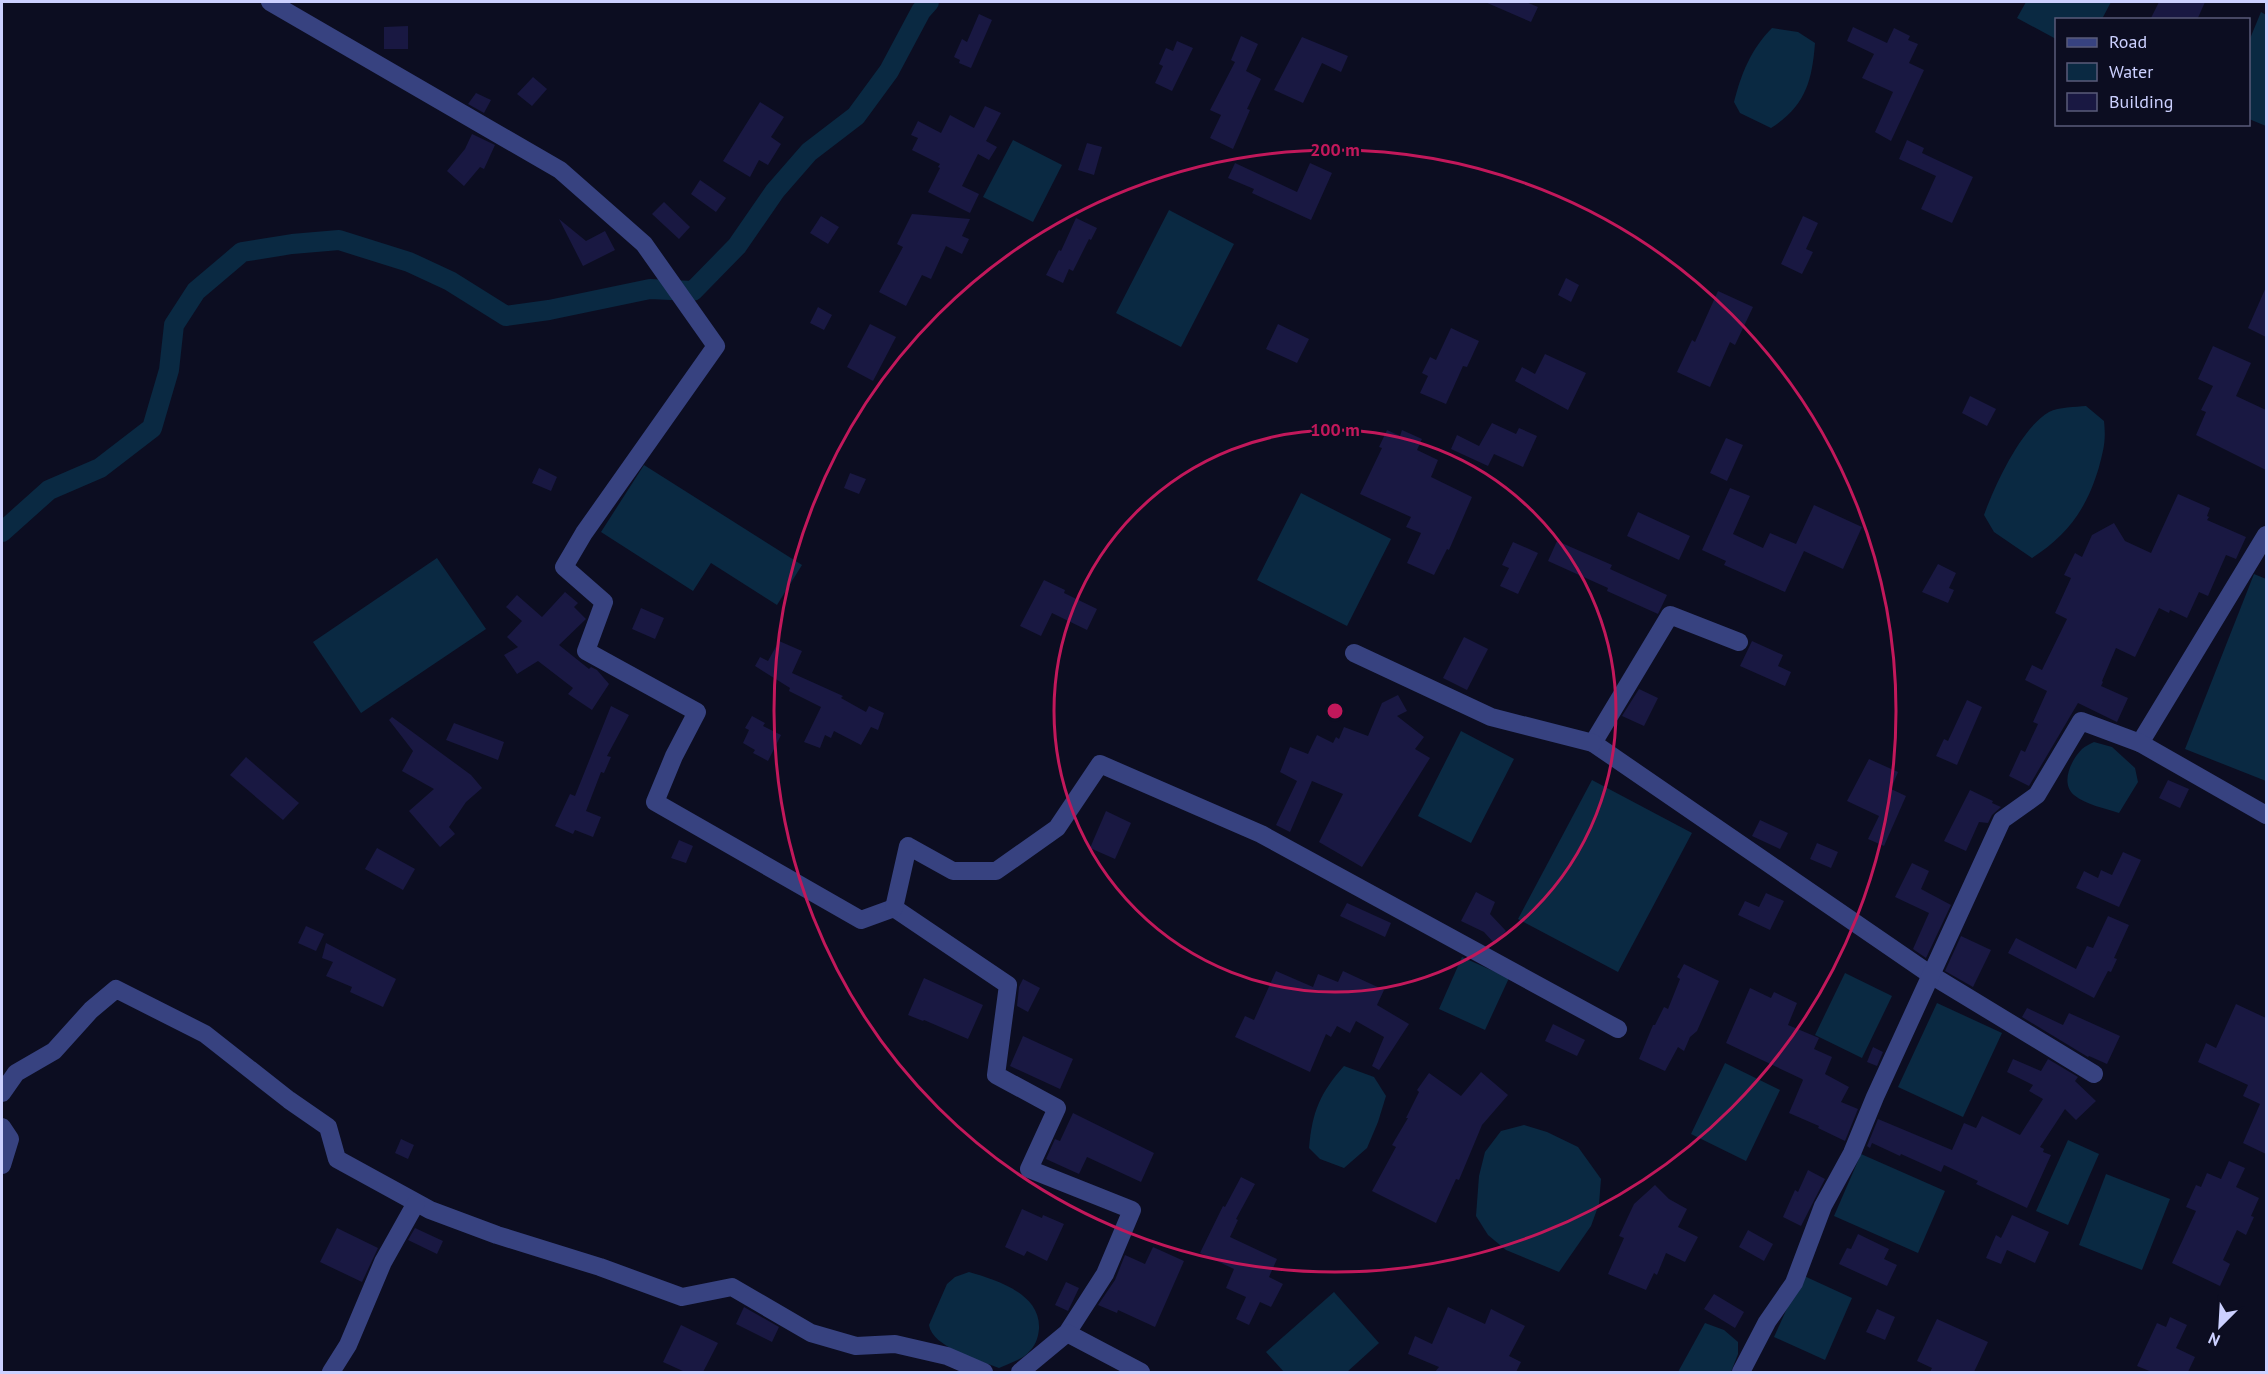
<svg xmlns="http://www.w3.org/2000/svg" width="2268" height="1374" viewBox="0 0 2268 1374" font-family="'PT Sans',sans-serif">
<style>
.water{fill:#0a2942}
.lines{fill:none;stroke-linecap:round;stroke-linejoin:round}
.canal{stroke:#0a2942;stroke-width:20}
.building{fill:#191842}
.minor{stroke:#374280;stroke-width:18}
.ring{fill:none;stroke:#c2185b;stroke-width:3}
.centre{fill:#c2185b;stroke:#0c0d21;stroke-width:3}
.ring-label{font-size:18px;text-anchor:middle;font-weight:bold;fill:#c2185b;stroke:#0c0d21;stroke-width:4.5;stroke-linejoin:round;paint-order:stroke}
</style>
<rect width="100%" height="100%" fill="#0c0d21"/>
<g class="water">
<path d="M2026,2h85l-9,17 -46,1v19l-39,-21z"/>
<path d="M2261,12l5,3v111l-17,-7v-78z"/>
<path d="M1772,28l26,4 17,11c-3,39 -10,63 -44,85l-31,-15 -6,-11c7,-28 17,-53 38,-74z"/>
<path d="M1013,140l49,25 -29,57 -50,-25z"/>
<path d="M1169,210l65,34 -53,103 -65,-34z"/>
<path d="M2086,406l18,15c2,20 0,27 -5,46 -12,41 -31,68 -67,91l-38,-26 -10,-17c11,-30 37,-87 65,-103 10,-5 26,-5 37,-6z"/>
<path d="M644,465l158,100 -25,40 -66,-42 -18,28 -92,-59z"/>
<path d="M1301,493l90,46 -44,87 -90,-46z"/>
<path d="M437,558l49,71 -125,84 -48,-71z"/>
<path d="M2254,574l12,5v202l-81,-32z"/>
<path d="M1461,731l53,28 -43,84 -53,-27z"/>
<path d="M2094,742l18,5 23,21 3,14 -19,31c-14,-5 -33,-8 -45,-18 -14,-12 -3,-35 8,-46 3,-3 8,-5 12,-7z"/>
<path d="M1592,780l100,53 -74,139 -100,-53z"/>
<path d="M1462,957l47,21 -24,52 -46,-21z"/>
<path d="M1845,973l47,23 -30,62 -47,-23z"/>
<path d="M1937,1003l65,30 -39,84 -65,-30z"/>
<path d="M1725,1063l55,27 -34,71 -55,-27z"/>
<path d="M1344,1066l30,11 12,19 -8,26 -11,26 -23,20 -24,-9 -11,-11c3,-36 11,-55 35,-82z"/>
<path d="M1524,1125l23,7 31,15 23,32 -2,25 -8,22 -32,46 -53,-22 -18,-15 -12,-19 3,-40 6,-24 16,-21z"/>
<path d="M2068,1140l31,14 -31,71 -32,-14z"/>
<path d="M1861,1154l84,37 -27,62 -84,-37z"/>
<path d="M2106,1174l64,25 -28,71 -63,-25z"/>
<path d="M969,1272c28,8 72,22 70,57 -1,10 -4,17 -11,24 -7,7 -21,11 -29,15 -20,-8 -67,-21 -70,-43l18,-41 8,-7z"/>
<path d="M1802,1275l50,23 -27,62 -51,-23z"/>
<path d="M1334,1292l45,51 -32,29h-63l-18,-20z"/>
<path d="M1705,1323l19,7 14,12v12l-7,18h-53z"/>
</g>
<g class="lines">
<path class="canal" d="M2,532l47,-42 51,-22 52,-40 17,-58 5,-45 22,-34 46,-39 50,-8 47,-4 70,22 41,19 56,35 43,-6 101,-21 43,2 44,-45 38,-55 34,-39 47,-36 33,-45 32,-60 8,-9"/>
</g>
<g class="building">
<path d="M1485,2h41l12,5 -7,15z"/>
<path d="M2159,2h46l-8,18h-47z"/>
<path d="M979,14l13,6 -21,48 -12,-5 1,-3 -6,-3 8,-18 5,3z"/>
<path d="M408,26v23h-24v-22z"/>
<path d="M1853,27l34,16 7,-15 16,8 -2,4 10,4 -9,19 15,7 -33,71 -16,-9 18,-40 -31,-14 12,-24 -27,-13z"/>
<path d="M1241,36l17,8 -12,27 15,8 -14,30 3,1 -17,39 -23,-11 11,-23 -11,-5 25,-48 -4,-2z"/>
<path d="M1302,37l46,19 -7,16 -19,-9 -19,40 -29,-13z"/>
<path d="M1177,41l16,7 -21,43 -17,-8 8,-17 -4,-2 7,-16 7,3z"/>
<path d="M533,77l14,12 -15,17 -15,-12z"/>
<path d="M476,93l15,7 -7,13 -16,-9z"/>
<path d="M760,102l24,15 -13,20 10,7 -13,21 -9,-5 -9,17 -27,-16z"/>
<path d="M985,106l16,7 -15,28 11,6 -8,13 -11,-6 -16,32 17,8 -9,19 -42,-21 12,-24 -2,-1 2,-3 -28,-14 6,-12 -7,-3 7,-14 23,12 9,-18 24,13z"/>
<path d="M472,134l23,11 -11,24 -4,-2 -16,19 -17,-15 18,-22z"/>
<path d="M1907,140l17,8 -2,5 51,24 -21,46 -31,-14 15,-33 -37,-17z"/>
<path d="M1087,143l15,4 -8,28 -16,-5z"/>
<path d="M1235,163l62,29 13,-29 22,10 -21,47 -59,-27 2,-4 -26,-11z"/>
<path d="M700,180l26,18 -10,14 -25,-18z"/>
<path d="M664,202l26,25 -11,12 -27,-25z"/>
<path d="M912,214l58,5 -8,17 7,3 -7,15 -16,-8 -15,33 -9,-4 -16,31 -27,-14 24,-45 -6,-3z"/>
<path d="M821,216l18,11 -11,17 -18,-11z"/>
<path d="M1803,216l15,7 -12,26 7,3 -11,22 -21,-10z"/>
<path d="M1076,218l21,10 -6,12 -2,-1 -16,32 -4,-2 -6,14 -17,-8 13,-25 2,1z"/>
<path d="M559,219l27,22 19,-10 10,19 -32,16z"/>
<path d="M1566,278l13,7 -8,17 -13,-7z"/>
<path d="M2266,287v50l-18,-9z"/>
<path d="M1718,291l35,16 -18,38 -5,-3 -20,45 -33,-15 15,-32 3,2z"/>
<path d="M818,307l14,8 -8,15 -14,-7z"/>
<path d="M870,324l26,13 -23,44 -26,-14z"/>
<path d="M1278,324l31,15 -12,24 -31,-14z"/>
<path d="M1451,328l28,13 -12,26 -4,-1 -17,38 -26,-11 8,-17 -6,-3 8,-16 6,3z"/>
<path d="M2213,346l38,17 -15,33 30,14v60l-70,-35 10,-23 -5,-2 12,-24 -15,-7z"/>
<path d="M1545,354l41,19 -18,37 -53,-29 7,-14 13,7z"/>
<path d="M1970,396l26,13 -9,17 -25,-13z"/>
<path d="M1492,423l24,11 3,-6 18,8 -14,31 -29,-13 -6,12 -37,-17 6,-14 22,11z"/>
<path d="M1387,430l13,6 2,-6 20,9 -5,11 21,10 -7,17 41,20 -23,53 -2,-1 -13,26 -27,-12 14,-30 -15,-6 5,-10 -51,-23 22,-46 -3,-1z"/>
<path d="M1726,438l17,7 -16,36 -17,-8z"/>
<path d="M539,468l18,9 -6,14 -19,-8z"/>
<path d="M850,473l16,6 -7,15 -15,-6z"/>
<path d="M1730,488l20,8 -17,38 30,14 7,-15 26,11 18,-39 48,22 -19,42 -39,-18 -19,41 -61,-27 2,-4 -24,-11z"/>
<path d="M2178,494l32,14 -3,8 2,1 -2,3 39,17 -10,22 -10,-4 -18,41 -9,-4 -12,26 -17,-8 -1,3 -10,-5 -24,49 -19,-9 -14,33 1,1 -2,4 27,12 -11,24 -39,-19 -49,83 -20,-10 12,-26 4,2 13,-28 -5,-2 14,-31 -22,-11 7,-15 10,5 25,-51 -12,-6 16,-35 -7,-3 11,-22 7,4 10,-22 22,-12 11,18 26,12z"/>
<path d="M1638,512l52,24 -11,24 -52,-24z"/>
<path d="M1557,541l55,24 -2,4 57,26 -9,19 -51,-23 1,-3 -60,-27z"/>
<path d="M1513,542l25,11 -20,41 -18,-8 9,-18 -7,-3z"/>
<path d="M1938,564l18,9 -7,15 5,2 -6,13 -26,-11z"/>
<path d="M1044,580l21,10 -1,3 33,16 -10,21 -35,-17 -11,23 -21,-10z"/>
<path d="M565,592l13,11 -4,4 12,12 -27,26 30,24 2,-2 6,3 12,14 -17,26 -24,-16 5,-6 -35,-27 -21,13 -13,-19 14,-8 -11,-10 15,-16 -16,-14 11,-12 25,22z"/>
<path d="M641,608l23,10 -9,21 -23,-10z"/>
<path d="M1464,637l24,12 -21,41 -24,-12z"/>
<path d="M779,641l23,10 -10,22 51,23 -2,2 25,14 3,-6 15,7 -6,17 -7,-3 -10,18 -27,-14 -3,7 -6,-3 -5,13 -16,-6 17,-35 -32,-16 1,-3 -35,-22 5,-9 8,4z"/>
<path d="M1752,641l31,14 -5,11 13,6 -6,14 -45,-20z"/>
<path d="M1639,689l19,9 -14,28 -22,-10z"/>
<path d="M1398,695l9,16 -10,5 27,21 -9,12 15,9 -68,109 -43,-25 24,-48 -31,-13 -22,51 -14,-7 21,-44 -17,-9 10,-25 18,7 9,-19 16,8 3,-6 3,2 5,-12 24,9 14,-33z"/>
<path d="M1967,700l15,7 -25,58 -21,-9 8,-17 4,2z"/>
<path d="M611,706l18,9 -22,41 4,1 -7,16 -3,-1 -15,39 15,6 -8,20 -18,-7 -2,4 -18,-8 15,-32 5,2z"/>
<path d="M752,716l13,7 -2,3 18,9 -13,26 -15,-8 2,-3 -12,-7 6,-13 -4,-2z"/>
<path d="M392,717l79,58 11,13 -16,14 -17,25 6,7 -15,13 -31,-36 25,-22 -32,-18 11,-20 -24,-31z"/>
<path d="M454,723l50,19 -6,18 -52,-20z"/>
<path d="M246,757l53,46 -16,17 -53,-45z"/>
<path d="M1869,759l29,13 -7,17 15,7 -22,50 -16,-7 11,-23 -32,-15z"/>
<path d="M2168,780l21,9 -9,19 -21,-10z"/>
<path d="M1970,790l23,11 -1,2 9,4 -9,8 -4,8 -9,-1 -13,29 -22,-10z"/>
<path d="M1106,811l25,12 -16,36 -25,-11z"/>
<path d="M1760,820l28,13 -8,16 -28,-13z"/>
<path d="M679,840l14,6 -7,17 -15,-5z"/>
<path d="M1817,843l21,9 -7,16 -21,-9z"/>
<path d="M377,848l38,21 -12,21 -38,-21z"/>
<path d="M2123,852l18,8 -22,47 -43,-19 8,-17 14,7 3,-8 11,5z"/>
<path d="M1912,863l17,8 -8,18 30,16 -25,53 -13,-9 16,-36 -34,-16z"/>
<path d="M1476,892l19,10 -5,12 16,17 -12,12 -10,-11 -23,-11z"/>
<path d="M1766,893l18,8 -14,29 -32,-15 7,-14 14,6z"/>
<path d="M1347,903l44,20 -6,14 -45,-21z"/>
<path d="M2108,916l21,9 -15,33 3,1 -6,13 -3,-1 -14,27 -86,-45 8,-15 60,31 11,-23 6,2z"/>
<path d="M306,926l18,8 -8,17 -18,-8z"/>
<path d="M1961,936l30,14 -18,37 -28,-16z"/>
<path d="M326,943l70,36 -13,28 -33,-15 2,-5 -26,-11 7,-14 -11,-4z"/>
<path d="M1684,964l35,17 -22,50 -7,6 -6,14 -6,-4 -13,24 -26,-12 14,-34h2l9,-18 4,2 12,-30 -3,-2z"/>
<path d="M1276,971l37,16 5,-13 20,8 5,-11 41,19 -7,15 32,19 -30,46 -7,-4 12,-29 -28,-16 -6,12 -13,-7 -6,11 -5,-3 -16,38 -75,-35 10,-21 9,4z"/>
<path d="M924,978l59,27 -15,34 -44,-19 -1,1 -15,-6z"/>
<path d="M1023,979l17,9 -12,24 -11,-6 2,-19z"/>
<path d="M1750,988l21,10 3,-6 23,11 -9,22 31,13 -5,11 18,8 -7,17 24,13 -8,15 17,7 -13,32 -27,-13 1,-2 -30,-13 14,-33 -1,-1 -76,-36z"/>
<path d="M2236,1004l30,14v136l-23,-11 17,-39 -17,-8 5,-11 -50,-23 8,-19 10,5z"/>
<path d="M2027,1008l36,17 6,-12 51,23 -13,28 -18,-8 -1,1 -66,-40z"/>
<path d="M1553,1024l32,16 -8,16 -32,-15z"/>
<path d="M1023,1036l50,23 -13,30 -50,-23z"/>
<path d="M1873,1047l10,5 -6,14 -10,-4z"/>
<path d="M2013,1059l28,12 7,-12 30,18 -3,4 21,20 -20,19 -11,-11 -25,38 4,2 -1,3 8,3 -24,53 -51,-24 2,-3 -34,-16 -3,7 -40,-18 -1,2 -28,-13 -2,5 -3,-2 11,-27 74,31 12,-27 12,5 6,-12 38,19 23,-36 -14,-8 4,-6 -26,-13z"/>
<path d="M1481,1072l27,23 -26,30 -23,55 -3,-1 -20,44 -64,-32 24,-44 -4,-2 16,-27h-2l13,-26 -2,-2 12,-17 32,23z"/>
<path d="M1073,1113l81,40 -13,29 -54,-25 -8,17 -33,-15 9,-20 5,2z"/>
<path d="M401,1139l13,6 -6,14 -13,-6z"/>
<path d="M2229,1161l16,7 -9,19 23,11 -8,18 3,1 -8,18 -9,-5 -14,30 7,4 -10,22 -48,-23 24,-52 -10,-4 10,-22 5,2 6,-14 14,6z"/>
<path d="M1808,1170l17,9 -24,47 -18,-9 12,-27 3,2z"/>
<path d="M1241,1177l14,7 -19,35 2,1 -8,17 47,22 -8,18 14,7 -12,23 -11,-5 -11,23 -13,-6 10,-22 -20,-9 8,-19 -34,-16 23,-47 2,1z"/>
<path d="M1655,1185l14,14 18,10 -9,18 20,10 -13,25 -19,-9 -9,22 -3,-2 -8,17 -38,-16 16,-36 -5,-2 15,-32z"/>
<path d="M1022,1209l20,9 1,-3 21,9 -17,37 -20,-10 -3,5 -19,-9z"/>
<path d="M2012,1215l37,17 -14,31 -28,-13 -6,14 -15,-6 10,-23 5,3z"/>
<path d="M337,1228l41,20 -16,34 -42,-20z"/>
<path d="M415,1228l28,13 -6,13 -29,-14z"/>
<path d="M1748,1230l25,14 -9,17 -25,-14z"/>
<path d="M1858,1234l31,15 -5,10 13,6 -10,21 -48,-22 8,-16 4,1z"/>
<path d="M1153,1247l31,14 -29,66 -37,-17 -1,3 -19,-8 17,-25 10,-25 20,9z"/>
<path d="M1066,1282l13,6 -11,23 -13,-6z"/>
<path d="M1714,1294l30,18 -9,16 -31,-19z"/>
<path d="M744,1307l35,20 -7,15 -36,-18z"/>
<path d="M1448,1307l37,17 6,-15 34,17 -16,30 12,6 -5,10h-81l4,-5 -31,-13 7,-18 17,8z"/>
<path d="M1877,1309l18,8 -10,23 -19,-8z"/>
<path d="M2170,1317l17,8 -11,23 19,9 -7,15h-36l-15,-6 20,-43 9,4z"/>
<path d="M1937,1319l51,23 -14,30h-44l2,-4 -15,-7z"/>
<path d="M681,1325l37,18 -15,29h-18l-22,-10z"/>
</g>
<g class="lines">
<g class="minor">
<path d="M270,2l290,168 84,74 72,102 -132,187 -20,34 40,35 -18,49 111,61 -23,44 -19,46 206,118 33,-12 114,77 -12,90 61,33 -28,61 103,41 -27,64 -38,59 -47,39"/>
<path d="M1739,642l-69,-27 -77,128 338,232 163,99"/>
<path d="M1354,653l137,64 102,26"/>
<path d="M2140,743l126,-208"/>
<path d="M894,908l14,-62 45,25h43l61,-43 43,-64 161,70 357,195"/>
<path d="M2,1093l14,-20 38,-22 37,-41 25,-21 89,45 84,66 39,27 9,32 93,51 67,25 103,32 82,30 50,-10 79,46 45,13 39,-2 52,12 37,16"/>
<path d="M2,1127l8,12 -8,26"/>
<path d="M1067,1333l74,39"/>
<path d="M331,1372l17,-27 35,-83 33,-59"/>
<path d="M1741,1372l26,-50 27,-39 29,-77 29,-53 23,-56 127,-277 35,-25 44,-74 59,22 126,72"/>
</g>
</g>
<g class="ring">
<circle cx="1335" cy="711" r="281"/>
<circle cx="1335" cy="711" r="561"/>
</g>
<circle cx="1335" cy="711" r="9" class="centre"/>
<g class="ring-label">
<text x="1335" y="156">200 m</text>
<text x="1335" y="436">100 m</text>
</g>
<rect width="2268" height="1374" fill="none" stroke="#ccd0ff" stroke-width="6"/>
<rect x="2055" y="18" width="195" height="108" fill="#0c0d21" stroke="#595b7a" stroke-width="1.5"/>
<rect x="2067" y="38" width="30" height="9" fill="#374280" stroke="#595b7a" stroke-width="1.5"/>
<text x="2109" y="48" font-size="18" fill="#ccd0ff">Road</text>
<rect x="2067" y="63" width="30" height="18" fill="#0a2942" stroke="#595b7a" stroke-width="1.5"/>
<text x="2109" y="78" font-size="18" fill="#ccd0ff">Water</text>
<rect x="2067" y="93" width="30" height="18" fill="#191842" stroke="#595b7a" stroke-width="1.5"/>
<text x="2109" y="108" font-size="18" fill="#ccd0ff">Building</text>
<g transform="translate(2220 1326) rotate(204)" stroke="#0c0d21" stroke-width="4.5" paint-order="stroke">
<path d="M0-4.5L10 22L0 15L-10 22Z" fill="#ccd0ff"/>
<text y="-9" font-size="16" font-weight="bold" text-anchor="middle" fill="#ccd0ff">N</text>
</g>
</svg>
